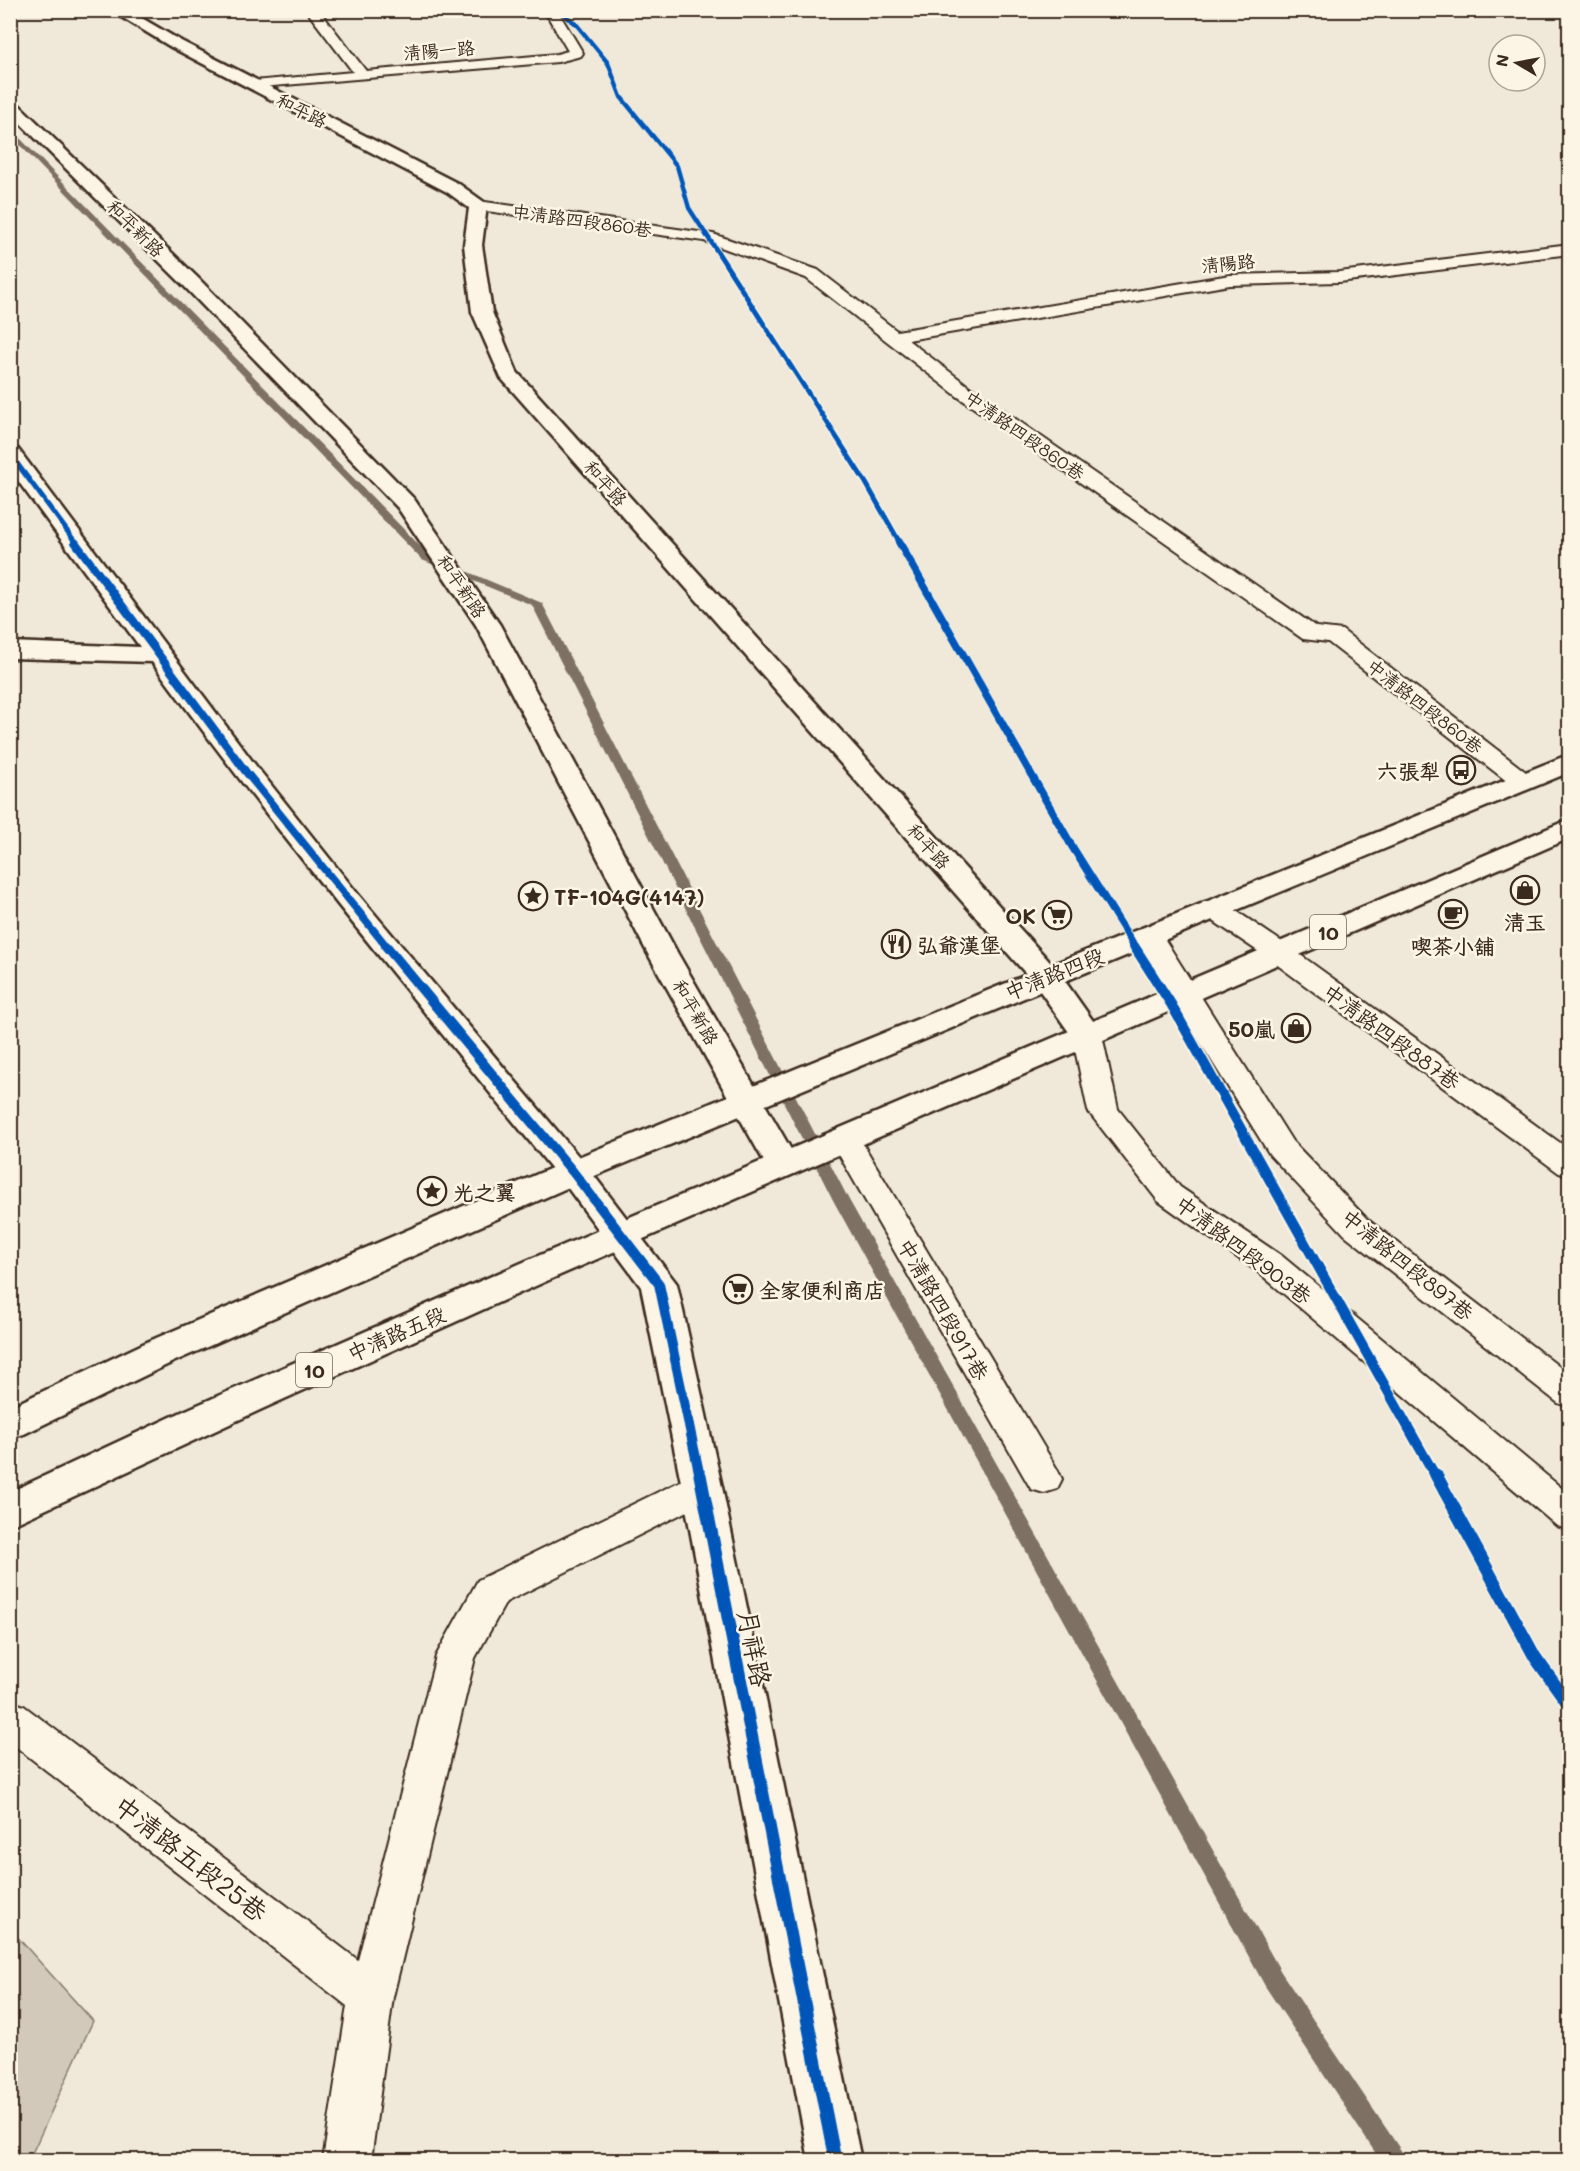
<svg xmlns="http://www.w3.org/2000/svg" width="1580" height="2171" viewBox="0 0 1580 2171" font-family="Mali,'LXGW WenKai TC',sans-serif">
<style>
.green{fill:#d2c9ba;stroke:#867a6c;stroke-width:1.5}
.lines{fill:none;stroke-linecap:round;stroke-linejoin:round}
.stream{fill:#7e7163;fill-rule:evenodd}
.lane-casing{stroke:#3b2a1e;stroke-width:4}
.street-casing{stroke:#3b2a1e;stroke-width:5}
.secondary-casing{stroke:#3b2a1e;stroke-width:5}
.primary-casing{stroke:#3b2a1e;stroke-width:5}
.lane{fill:#fcf5e5;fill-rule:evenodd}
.street{fill:#fcf5e5;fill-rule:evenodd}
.secondary{fill:#fcf5e5;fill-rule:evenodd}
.primary{fill:#fcf5e5;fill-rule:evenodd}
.cycleway-far4-casing{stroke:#fcf5e5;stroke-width:6}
.cycleway-far3-casing{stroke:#fcf5e5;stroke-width:8}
.cycleway-far2-casing{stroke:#fcf5e5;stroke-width:10}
.cycleway-far1-casing{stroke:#fcf5e5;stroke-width:14}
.cycleway-casing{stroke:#fcf5e5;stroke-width:16}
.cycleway-far4{stroke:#0057b8;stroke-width:4.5}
.cycleway-far3{stroke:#0057b8;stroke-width:5}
.cycleway-far2{stroke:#0057b8;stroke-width:8}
.cycleway-far1{stroke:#0057b8;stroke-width:10}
.cycleway{stroke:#0057b8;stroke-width:13}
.labels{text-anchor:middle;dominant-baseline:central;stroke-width:5;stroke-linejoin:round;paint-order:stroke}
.far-street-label{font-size:18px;fill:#3b2a1e;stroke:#fcf5e5}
.shield{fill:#fcf5e5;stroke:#75675a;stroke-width:1.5}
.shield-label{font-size:20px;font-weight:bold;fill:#3b2a1e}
.poi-label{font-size:21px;font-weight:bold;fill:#3b2a1e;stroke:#fcf5e5;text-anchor:start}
.street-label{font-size:21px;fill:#3b2a1e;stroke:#fcf5e5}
.near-street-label{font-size:26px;fill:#3b2a1e;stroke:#fcf5e5}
</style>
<rect width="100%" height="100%" fill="#f0e9d9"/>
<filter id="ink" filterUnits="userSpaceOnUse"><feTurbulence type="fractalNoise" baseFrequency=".0167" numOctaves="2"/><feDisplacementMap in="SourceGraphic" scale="12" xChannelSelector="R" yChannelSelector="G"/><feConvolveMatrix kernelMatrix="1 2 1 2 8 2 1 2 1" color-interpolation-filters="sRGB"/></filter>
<g filter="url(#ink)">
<path class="green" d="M11,1930l82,91 -64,139h-18z"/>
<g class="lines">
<path class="stream" d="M10,128l420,428 112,47 307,597 432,772 121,180 4,8h-26l-115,-174 -432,-786 -301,-595 -110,-45 -412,-425z"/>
<g class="lane-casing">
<g id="lane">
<path d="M306,10h13l47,61 191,-17 11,-3 -24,-41h13l26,43 -2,3 -23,6 -309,26 -2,-3 7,-4 99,-9z"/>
<path d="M478,201l235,33 105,36 79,61 333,-56 109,-3 231,-28v10l-231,28 -109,3 -322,55 63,48 345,239 26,3 189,146 4,5 -4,5 -9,3 -9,-3 -185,-144 -25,-3 -346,-243 -151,-118 -102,-37 -232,-32 -2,-3 2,-3z"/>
<path d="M1213,900l10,2 65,44 282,204v26l-11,-3 -291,-215 -65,-44 -4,-6 4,-6z"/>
<path d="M1148,927l10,2 4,6 130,206 75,78 203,156v32l-12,-4 -213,-168 -75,-80 -136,-220 4,-6z"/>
<path d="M1087,1026l10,3 5,6 16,74 62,78 102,69 288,239v35l-13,-4 -299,-254 -100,-71 -70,-90 -16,-76 5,-6z"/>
<path d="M845,1129l11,3 4,7 197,330 5,10 -5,10 -13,4 -13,-4 -201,-350 4,-7z"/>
<path d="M702,1473l13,4 5,10 -5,10 -209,105 -31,56 -82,339 -22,163h-48l24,-154 -337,-264v-41l14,5 334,254 78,-304 42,-76 211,-103z"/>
</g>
</g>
<g class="street-casing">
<path id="street" d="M10,448l8,1 238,317 101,127 228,271 5,8 -5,8 -12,3 -12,-3c-139,-171 -279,-340 -409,-518l-142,-4v-16l130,5 -130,-177z"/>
</g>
<g class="secondary-casing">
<g id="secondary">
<path d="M110,10h18l53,31 278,143 25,18 3,4 -5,39 10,67 25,60 540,598 46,65 -5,7 -11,3 -11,-3 -41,-58 -534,-606 -29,-66 -8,-67 5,-37 -22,-16 -276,-145z"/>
<path d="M10,100l5,1 184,178 215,220 86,126 178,329 122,211 -5,8 -12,3 -12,-3 -5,-8 -118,-211 -172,-329 -78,-117 -213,-221 -175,-174z"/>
<path d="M573,1161l12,3 92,120 45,203 139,673h-52l-127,-673 -41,-200 -85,-115 5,-8z"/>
</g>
</g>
<g class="primary-casing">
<g id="primary">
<path d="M1570,754v18l-985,408 -412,182 -149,72 -14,4v-31l137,-65 414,-178z"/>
<path d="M1570,819v19l-1019,441 -289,130 -252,117v-34l176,-82 340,-149z"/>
</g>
</g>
<use href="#lane" class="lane"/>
<use href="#street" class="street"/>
<use href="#secondary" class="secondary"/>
<use href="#primary" class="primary"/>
<g class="cycleway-far4-casing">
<path id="cycleway-far4" d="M558,10l18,14 32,39 13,34 56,69 12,42 18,28"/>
</g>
<g class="cycleway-far3-casing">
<g id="cycleway-far3">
<path d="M706,234l160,249 34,60"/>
<path d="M10,454l66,89"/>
</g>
</g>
<g class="cycleway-far2-casing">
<g id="cycleway-far2">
<path d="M75,542l171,230 141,175"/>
<path d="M899,542l174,306 62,99"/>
</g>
</g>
<g class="cycleway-far1-casing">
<g id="cycleway-far1">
<path d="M386,946l187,226 86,112 41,193"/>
<path d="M1134,946l37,58 265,473"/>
</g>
</g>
<g class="cycleway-casing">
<g id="cycleway">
<path d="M700,1475l135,685"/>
<path d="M1436,1475l99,182 35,49"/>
</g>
</g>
<use href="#cycleway-far4" class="cycleway-far4"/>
<use href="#cycleway-far3" class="cycleway-far3"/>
<use href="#cycleway-far2" class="cycleway-far2"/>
<use href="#cycleway-far1" class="cycleway-far1"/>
<use href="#cycleway" class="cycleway"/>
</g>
</g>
<defs>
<g id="bus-ring" transform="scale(1.5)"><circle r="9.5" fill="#fcf5e5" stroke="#3b2a1e" stroke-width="1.5"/><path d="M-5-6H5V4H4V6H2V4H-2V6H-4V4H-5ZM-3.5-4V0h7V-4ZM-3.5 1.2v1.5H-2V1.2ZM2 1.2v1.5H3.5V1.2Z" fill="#3b2a1e"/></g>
<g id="shop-ring" transform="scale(1.5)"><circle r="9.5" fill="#fcf5e5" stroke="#3b2a1e" stroke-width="1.5"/><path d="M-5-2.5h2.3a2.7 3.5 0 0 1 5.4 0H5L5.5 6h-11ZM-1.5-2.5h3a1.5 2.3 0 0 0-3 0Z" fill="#3b2a1e"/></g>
<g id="sight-ring" transform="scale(1.5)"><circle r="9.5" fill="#fcf5e5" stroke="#3b2a1e" stroke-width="1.5"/><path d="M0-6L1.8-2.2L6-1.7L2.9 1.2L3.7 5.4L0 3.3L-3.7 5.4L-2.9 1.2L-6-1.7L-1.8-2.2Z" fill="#3b2a1e"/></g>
<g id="cafe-ring" transform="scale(1.5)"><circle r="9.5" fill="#fcf5e5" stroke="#3b2a1e" stroke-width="1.5"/><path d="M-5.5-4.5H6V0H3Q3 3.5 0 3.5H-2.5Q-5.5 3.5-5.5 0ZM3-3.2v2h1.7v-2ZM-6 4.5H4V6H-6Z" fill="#3b2a1e"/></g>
<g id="supermarket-ring" transform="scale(1.5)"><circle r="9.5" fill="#fcf5e5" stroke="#3b2a1e" stroke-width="1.5"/><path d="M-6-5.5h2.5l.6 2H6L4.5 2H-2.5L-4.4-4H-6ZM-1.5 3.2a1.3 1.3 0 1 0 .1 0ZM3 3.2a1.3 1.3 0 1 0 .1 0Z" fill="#3b2a1e"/></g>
<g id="restaurant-ring" transform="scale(1.5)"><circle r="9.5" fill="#fcf5e5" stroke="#3b2a1e" stroke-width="1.5"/><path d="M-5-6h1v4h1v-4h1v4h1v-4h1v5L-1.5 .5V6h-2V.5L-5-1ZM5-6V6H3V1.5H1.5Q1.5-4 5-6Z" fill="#3b2a1e"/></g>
</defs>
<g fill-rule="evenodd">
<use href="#bus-ring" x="1461" y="770"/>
<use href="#shop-ring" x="1525" y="890"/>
<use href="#sight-ring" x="533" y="896"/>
<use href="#cafe-ring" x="1453" y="914"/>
<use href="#supermarket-ring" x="1057" y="915"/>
<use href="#restaurant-ring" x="896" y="944"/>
<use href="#shop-ring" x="1296" y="1028"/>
<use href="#sight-ring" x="432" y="1191"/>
<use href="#supermarket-ring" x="738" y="1289"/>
</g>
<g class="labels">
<g class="far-street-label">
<text transform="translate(439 50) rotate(-5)">清陽一路</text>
<text transform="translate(302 110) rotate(27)">和平路</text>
<text transform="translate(582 220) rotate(8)">中清路四段860巷</text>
<text transform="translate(136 228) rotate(45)">和平新路</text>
<text transform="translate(1228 263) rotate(-6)">清陽路</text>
<text transform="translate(1025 435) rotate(35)">中清路四段860巷</text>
<text transform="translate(606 483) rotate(48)">和平路</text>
<text transform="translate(462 586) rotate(56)">和平新路</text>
<text transform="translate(1425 706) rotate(38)">中清路四段860巷</text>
<text transform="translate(929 846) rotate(48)">和平路</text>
<text transform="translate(696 1012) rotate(60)">和平新路</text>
</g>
<g class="shield">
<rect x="1310" y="915" width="36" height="34" rx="4.5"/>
<rect x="296" y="1353" width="36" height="34" rx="4.5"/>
</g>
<g class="shield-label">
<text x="1328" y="932">10</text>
<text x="314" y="1370">10</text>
</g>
<g class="poi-label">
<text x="1440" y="770" text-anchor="end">六張犁</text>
<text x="554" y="896">TF-104G(4147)</text>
<text x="1036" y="915" text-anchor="end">OK</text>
<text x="1525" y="921" text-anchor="middle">清玉</text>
<text x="917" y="944">弘爺漢堡</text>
<text x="1453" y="945" text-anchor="middle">喫茶小舖</text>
<text x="1275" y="1028" text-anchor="end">50嵐</text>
<text x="453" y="1191">光之翼</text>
<text x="759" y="1289">全家便利商店</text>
</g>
<g class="street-label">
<text transform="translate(1054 973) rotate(-22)">中清路四段</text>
<text transform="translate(1392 1036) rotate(36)">中清路四段887巷</text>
<text transform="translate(1244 1249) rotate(37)">中清路四段903巷</text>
<text transform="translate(1408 1264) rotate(39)">中清路四段897巷</text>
<text transform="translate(944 1309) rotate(60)">中清路四段917巷</text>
<text transform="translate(396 1333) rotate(-24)">中清路五段</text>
</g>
<g class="near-street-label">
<text transform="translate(755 1648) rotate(79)">月祥路</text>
<text transform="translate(191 1858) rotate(38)">中清路五段25巷</text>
</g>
</g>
<rect width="1580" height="2171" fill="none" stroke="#fcf5e5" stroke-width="36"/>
<rect x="18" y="18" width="1544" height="2135" fill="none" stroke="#3b2a1e" stroke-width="2" filter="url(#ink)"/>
<g transform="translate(1517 63) rotate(280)"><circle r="28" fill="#fcf5e5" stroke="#afa495" stroke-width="1.5"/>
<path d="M0-4.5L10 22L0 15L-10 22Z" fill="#3b2a1e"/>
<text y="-9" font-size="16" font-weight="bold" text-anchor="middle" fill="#3b2a1e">N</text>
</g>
</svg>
